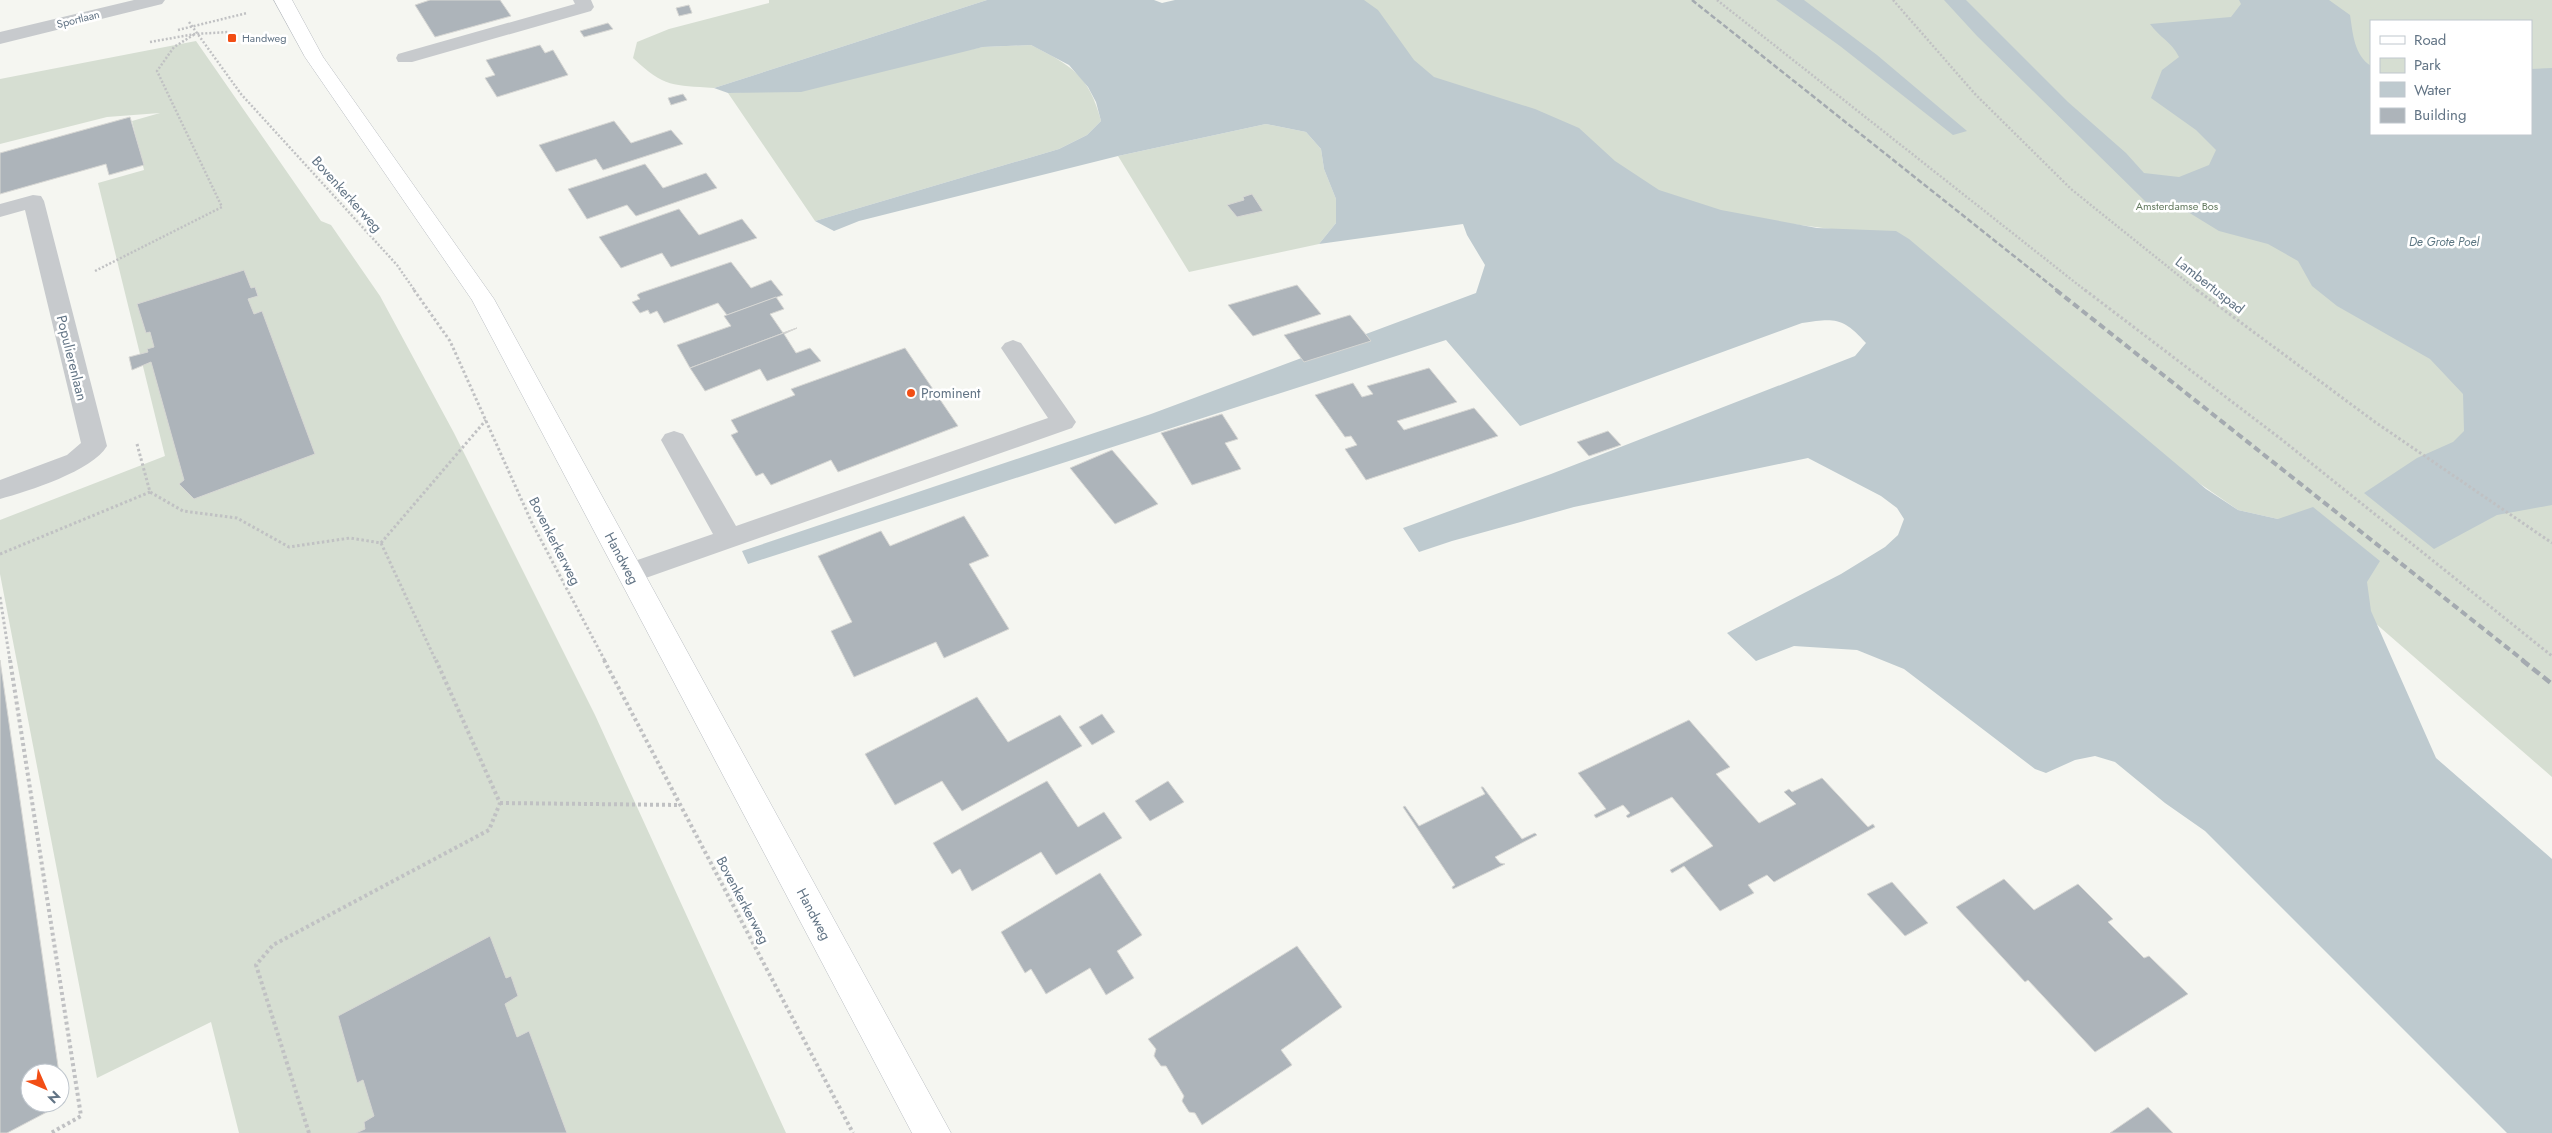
<svg xmlns="http://www.w3.org/2000/svg" width="2552" height="1133" viewBox="0 0 2552 1133" font-family="Jost,sans-serif">
<style>
.green{fill:#d6ded2;fill-rule:evenodd}
.water{fill:#becacf}
.building{fill:#adb4ba;stroke:#d7d7d4}
.lines{fill:none;stroke-linecap:round;stroke-linejoin:round}
.secondary-casing{stroke:#b9bdc2;stroke-width:1}
.path-far2{stroke:#c0c1c3;stroke-width:2.5;stroke-dasharray:2 2;stroke-linecap:butt}
.path-far1{stroke:#c0c1c3;stroke-width:3;stroke-dasharray:2.5 2.5;stroke-linecap:butt}
.path{stroke:#c0c1c3;stroke-width:4;stroke-dasharray:3 3;stroke-linecap:butt}
.service{fill:#c7cacd;fill-rule:evenodd}
.minor{fill:#c7cacd;fill-rule:evenodd}
.tertiary{fill:#c7cacd;fill-rule:evenodd}
.secondary{fill:#fff;fill-rule:evenodd}
.rail-far2{stroke:#a4aab0;stroke-width:2.5;stroke-dasharray:5.5 2.5;stroke-linecap:butt}
.rail-far1{stroke:#a4aab0;stroke-width:4;stroke-dasharray:7 4;stroke-linecap:butt}
.rail{stroke:#a4aab0;stroke-width:4.5;stroke-dasharray:9 4.5;stroke-linecap:butt}
.poi-dot{fill:#f24e15;stroke:#fff;stroke-width:2}
.labels{text-anchor:middle;dominant-baseline:central;stroke-width:5;stroke-linejoin:round;paint-order:stroke}
.far-street-label{font-size:11px;fill:#627485;stroke:#fff}
.far-poi-label{font-size:11px;fill:#627485;stroke:#fff;text-anchor:start}
.far-park-label{font-size:11px;fill:#667c61;stroke:#fff}
.far-water-label{font-size:12px;font-style:italic;fill:#5d7783;stroke:#fff}
.street-label{font-size:14px;fill:#627485;stroke:#fff}
.poi-label{font-size:14px;fill:#627485;stroke:#fff;text-anchor:start}
</style>
<rect width="100%" height="100%" fill="#f5f6f1"/>
<g class="green">
<path d="M769,0h218l-273,88c-41,-3 -49,0 -81,-30l4,-16 32,-13 100,-26z"/>
<path d="M1332,0h1220v777l-224,-195 -50,-63 -40,-9 -407,-281 -206,-26 -242,-149zM2371,21h160v113h-160z"/>
<path d="M196,41l125,180 10,4 49,71 74,137 141,282 191,418h-547l-28,-111 -114,56 -97,-504v-54l165,-64 -67,-273 46,-13 -12,-49 28,-8 -53,4 -107,27v-65z"/>
<path d="M1031,45c41,21 58,30 70,76l-14,14 -28,14 -244,72 -87,-128 33,-2 222,-44z"/>
<path d="M1266,124l40,8 15,17 3,20 12,30v24l-17,21 -130,28 -71,-116z"/>
</g>
<g class="water">
<path d="M987,0h167l8,3 13,-3h189l14,10 36,50 20,17 101,32 44,19 36,33 44,29 62,20 96,18 79,3 13,8 297,250 32,21 40,9 35,-12 67,54 -13,21 4,29 65,147 116,101v274h-45l-302,-302 -40,-28 -50,-41 -20,-6 -20,4 -29,13 -11,-4 -131,-100 -47,-19 -63,-4 -38,15 -29,-28 114,-59 44,-27 13,-12 6,-16 -7,-11 -16,-12 -73,-38 -234,49 -122,34 -33,11 -16,-24 148,-54 304,-118 11,-13c-23,-26 -32,-25 -64,-20l-282,103 -74,-86 -698,224 -6,-13 409,-137 325,-121 9,-28 -18,-30 -4,-11 -144,20 17,-21v-24l-12,-30 -3,-20 -15,-17 -40,-8 -148,32 -259,65 -25,10 -19,-10 244,-72 28,-14 14,-14 -5,-19 -8,-15 -19,-22 -38,-20 -48,2 -182,45 -73,1 -14,-5z"/>
<path d="M1776,0h28l73,55 90,76 -14,4 -113,-89z"/>
<path d="M1944,0h22l102,102 58,51 18,20 35,4 30,-12 7,-15 -20,-20 -45,-32 11,-28 17,-13c-8,-16 -19,-19 -29,-33l81,-7 10,-13 -2,-4h90l21,15c3,19 4,40 21,51v68h160v-65l21,-1v437l-55,10 -63,34 -70,-56 53,-35 36,-16 11,-11 -1,-37 -33,-35 -93,-53 -25,-20 -14,-25 -30,-17 -49,-13 -31,-19 -42,-10 -169,-166z"/>
</g>
<g class="building">
<path d="M430,0h70l11,16 -76,21 -20,-32z"/>
<path d="M689,5l3,8 -13,3 -3,-8z"/>
<path d="M608,23l5,6 -29,8 -4,-6z"/>
<path d="M540,45l5,8 8,-3 15,25 -71,22 -12,-19 10,-3 -9,-15z"/>
<path d="M683,94l4,6 -16,5 -3,-7z"/>
<path d="M130,117l14,48 -35,10 -3,-11 -106,30v-41z"/>
<path d="M614,121l17,22 40,-13 12,14 -80,26 -7,-11 -40,13 -17,-27z"/>
<path d="M645,164l18,24 43,-15 11,15 -81,28 -9,-11 -40,14 -19,-30z"/>
<path d="M1252,194l11,17 -26,6 -10,-12 17,-5 -1,-3z"/>
<path d="M679,209l20,26 43,-16 15,19 -86,29 -9,-14 -41,15 -22,-31z"/>
<path d="M731,262l20,26 20,-8 12,15 -56,20 -9,-12 -54,20 -7,-12 -7,3 -2,-4 -8,3 -8,-11 8,-3 -3,-4 3,-2z"/>
<path d="M244,270l7,18 4,-1 3,9 -10,3 6,15 8,-3 53,143 -121,45 -15,-15 5,-4 -33,-118 -19,8 -3,-13 19,-5 -1,-3 7,-2 -4,-15 -4,1 -9,-29z"/>
<path d="M1297,285l24,29 -68,22 -25,-31z"/>
<path d="M776,297l8,12 -14,5 13,19 14,-5 -107,40 -13,-23 54,-19 -7,-10z"/>
<path d="M1350,315l21,26 -67,21 -20,-27z"/>
<path d="M797,328l-13,6 12,19 14,-5 11,13 -54,20 -7,-12 -55,22 -15,-23z"/>
<path d="M905,348l53,78 -120,46 -7,-12 -60,25 -8,-12 -7,3 -25,-41 7,-3 -7,-12 64,-25 -4,-6z"/>
<path d="M1429,368l28,34 -60,19 7,9 70,-22 24,28 -132,44 -21,-31 12,-4 -6,-9 -6,1 -30,-42 38,-12 9,14 11,-3 -6,-8z"/>
<path d="M1222,414l16,25 -13,4 16,26 -49,16 -31,-52z"/>
<path d="M1608,431l13,14 -32,11 -12,-14z"/>
<path d="M1112,450l46,54 -43,20 -45,-56z"/>
<path d="M964,516l25,40 -20,8 40,65 -65,29 -8,-16 -82,35 -23,-46 21,-9 -34,-66 63,-25 9,15z"/>
<path d="M0,660l59,413h-29v30h30v-26l4,26 -57,30h-7z"/>
<path d="M977,697l31,45 52,-27 22,31 -120,65 -20,-30 -47,24 -30,-51z"/>
<path d="M1102,714l13,18 -23,13 -13,-18z"/>
<path d="M1689,720l41,47 -14,7 43,49 37,-19 -12,-12 5,-3 3,3 30,-14 46,49 5,-3 2,3 -101,55 -7,-7 -19,10 6,8 -34,18 -36,-45 -12,7 -2,-3 43,-24 -41,-49 -44,21 -2,-2 4,-3 -7,-8 -27,13 -2,-3 12,-6 -28,-36z"/>
<path d="M1047,781l31,46 26,-15 18,26 -66,37 -15,-23 -69,39 -12,-22 -8,5 -19,-31z"/>
<path d="M1168,781l16,21 -34,19 -15,-20z"/>
<path d="M1481,787h2l39,52 13,-6 2,2 -42,22 5,6 5,1 -52,25 -1,-2 3,-2 -52,-78 2,-1 14,20 66,-32z"/>
<path d="M1100,873l42,62 -25,16 17,27 -28,17 -16,-27 -44,26 -15,-25 -6,4 -24,-41z"/>
<path d="M2004,879l30,31 44,-26 35,35 -5,3 36,36 5,-2 39,38 -93,58 -67,-72 -3,2 -69,-75z"/>
<path d="M1892,882l36,41 -23,13 -38,-42z"/>
<path d="M490,936l16,42 5,-2 7,20 -13,8 12,33 12,-6 38,102h-211l9,-4 -1,-7 10,-6 -11,-36 -6,3 -19,-67z"/>
<path d="M1297,946l45,61 -61,43 11,15 -90,60 -7,-12 -6,-1 -7,-11 2,-5 -18,-30h-5l-7,-10 2,-7 -8,-10z"/>
<path d="M2148,1107l25,26h-63z"/>
</g>
<g class="lines">
<g class="secondary-casing">
<path id="secondary" d="M274,0h18l31,57 171,242 457,834h-39l-440,-833 -167,-243z"/>
</g>
<g class="path-far2">
<path d="M1717,0l369,291"/>
<path d="M1893,0l82,94 96,95 127,102"/>
<path d="M189,22l52,72 156,171 18,26"/>
<path d="M178,30l69,-17"/>
<path d="M150,42l45,-8 33,-2"/>
<path d="M95,271l127,-64 -65,-136 17,-24 21,-13"/>
</g>
<g class="path-far1">
<path d="M414,290l36,51 82,182 73,138"/>
<path d="M2085,290l196,149 271,217"/>
<path d="M2197,290l178,132 177,121"/>
<path d="M137,444l13,48 33,19 54,7 52,29 61,-9 31,5 55,118"/>
<path d="M381,543l105,-123"/>
<path d="M0,554l150,-62"/>
<path d="M0,597l10,64"/>
</g>
<g class="path">
<path d="M10,660l71,456 -30,17"/>
<path d="M604,660l249,473"/>
<path d="M500,803l180,2"/>
<path d="M309,1133l-53,-168 17,-20 216,-115 11,-27 -64,-143"/>
</g>
<g class="service">
<path d="M573,0h18l3,7 -3,4 -179,51h-14l-2,-4 2,-4 177,-50z"/>
<path d="M1013,340l8,3 51,73 4,6 -4,6 -432,152 -10,3 -10,-3 -4,-7 4,-7 93,-32 -52,-94 4,-6 9,-3 9,3 53,92 312,-108 -47,-70 4,-5z"/>
</g>
<path class="minor" d="M33,195l8,1 3,5 63,245c-15,25 -78,45 -107,53v-19l67,-25 14,-12 -56,-233 -25,7v-13z"/>
<path class="tertiary" d="M134,0h31l-3,4 -162,40v-12z"/>
<use href="#secondary" class="secondary"/>
<path class="rail-far2" d="M1692,0l366,291"/>
<path class="rail-far1" d="M2056,290l468,371"/>
<path class="rail" d="M2522,660l30,24"/>
</g>
<g class="poi-dot">
<rect x="227" y="33" width="10" height="10" rx="2.5"/>
<circle cx="911" cy="393" r="5"/>
</g>
<g class="labels">
<g class="far-street-label">
<text transform="translate(78 19) rotate(-14)">Sportlaan</text>
</g>
<g class="far-poi-label">
<text x="242" y="38">Handweg</text>
</g>
<g class="far-park-label">
<text x="2177" y="206">Amsterdamse Bos</text>
</g>
<g class="far-water-label">
<text x="2444" y="242">De Grote Poel</text>
</g>
<g class="street-label">
<text transform="translate(347 194) rotate(48)">Bovenkerkerweg</text>
<text transform="translate(2210 285) rotate(38)">Lambertuspad</text>
<text transform="translate(72 358) rotate(76)">Populierenlaan</text>
<text transform="translate(555 541) rotate(63)">Bovenkerkerweg</text>
<text transform="translate(622 558) rotate(62)">Handweg</text>
<text transform="translate(743 900) rotate(62)">Bovenkerkerweg</text>
<text transform="translate(814 914) rotate(62)">Handweg</text>
</g>
<g class="poi-label">
<text x="921" y="393">Prominent</text>
</g>
</g>
<rect x="2370" y="20" width="162" height="115" fill="#ffffff" stroke="#c0c7ce"/>
<rect x="2380" y="36" width="25" height="8" fill="#ffffff" stroke="#c0c7ce"/>
<text x="2414" y="45" font-size="15" fill="#627485">Road</text>
<rect x="2380" y="58" width="25" height="15" fill="#d6ded2" stroke="#c0c7ce"/>
<text x="2414" y="70" font-size="15" fill="#627485">Park</text>
<rect x="2380" y="82" width="25" height="15" fill="#becacf" stroke="#c0c7ce"/>
<text x="2414" y="95" font-size="15" fill="#627485">Water</text>
<rect x="2380" y="108" width="25" height="15" fill="#adb4ba" stroke="#c0c7ce"/>
<text x="2414" y="120" font-size="15" fill="#627485">Building</text>
<g transform="translate(45 1088) rotate(135)"><circle r="24" fill="#ffffff" stroke="#c0c7ce"/>
<path d="M0-4L9 19L0 12L-9 19Z" fill="#f24e15"/>
<text y="-8" font-size="14" font-weight="bold" text-anchor="middle" fill="#627485">N</text>
</g>
</svg>
